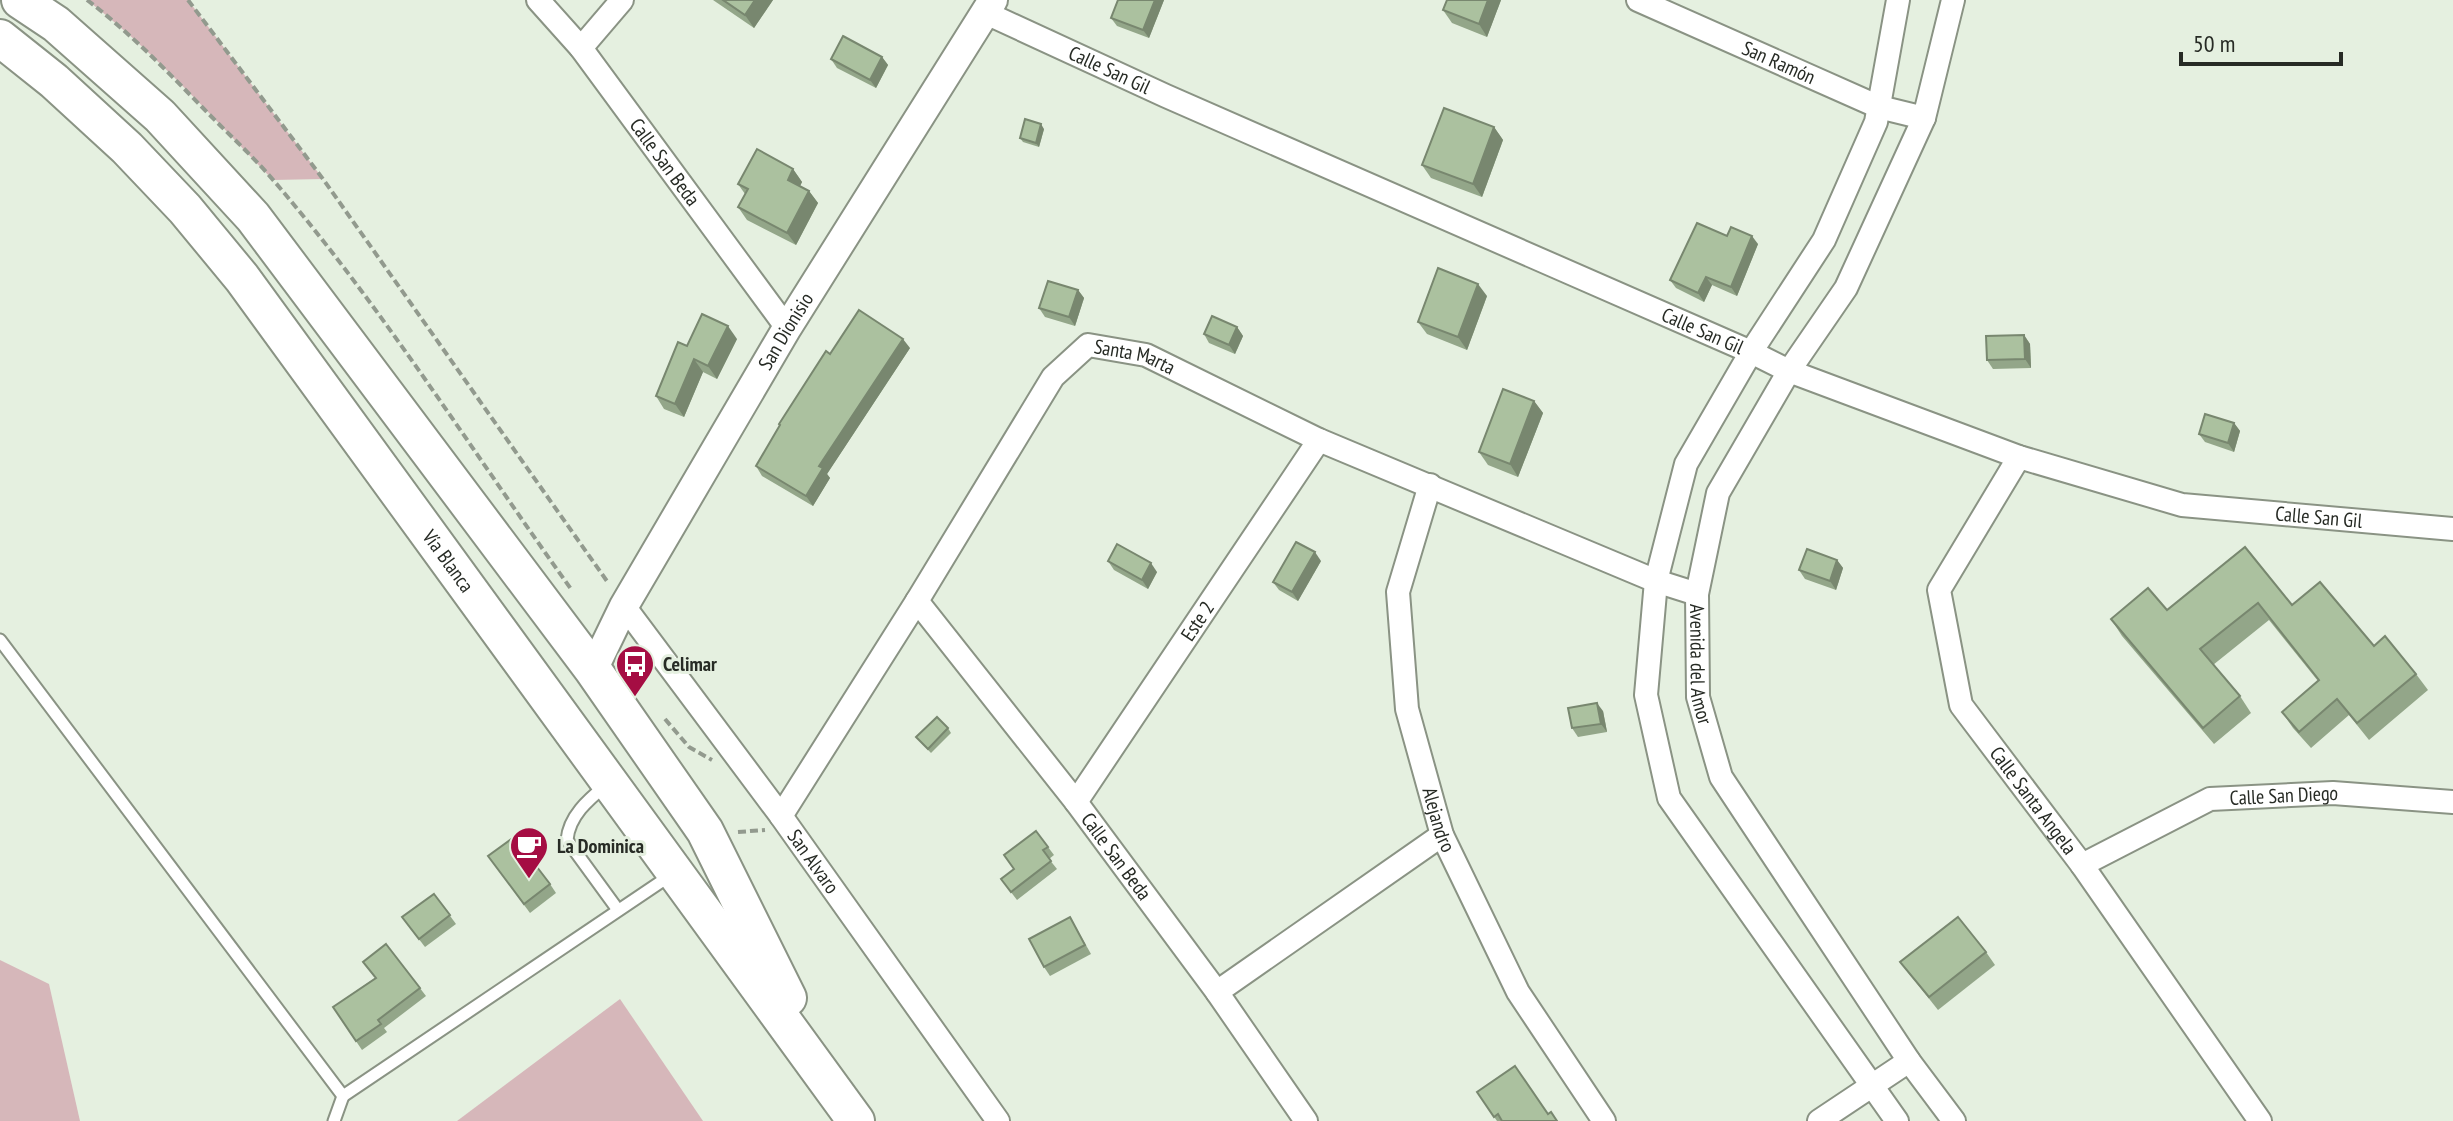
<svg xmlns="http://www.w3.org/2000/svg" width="2453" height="1121" viewBox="0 0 2453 1121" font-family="'PT Sans Narrow',sans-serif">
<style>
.green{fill:#d6b7ba}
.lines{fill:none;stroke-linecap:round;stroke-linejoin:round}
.service-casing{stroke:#8a9384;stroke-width:15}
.minor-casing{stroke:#8a9384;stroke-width:26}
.tertiary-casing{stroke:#8a9384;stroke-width:32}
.trunk-casing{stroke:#8a9384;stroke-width:40}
.path{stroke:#929a8e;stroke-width:4;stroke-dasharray:8 4;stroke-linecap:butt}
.service{stroke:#fff;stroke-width:11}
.minor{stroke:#fff;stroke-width:22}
.tertiary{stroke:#fff;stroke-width:28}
.trunk{stroke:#fff;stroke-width:36}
.wall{fill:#93a689}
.shaded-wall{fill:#78876f}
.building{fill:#abc19f;stroke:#78876f;stroke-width:2}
.labels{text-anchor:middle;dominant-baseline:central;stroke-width:6;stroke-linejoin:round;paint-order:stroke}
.street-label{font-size:20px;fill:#272b25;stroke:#e5f0e0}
.poi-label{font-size:20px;font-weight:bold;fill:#272b25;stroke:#e5f0e0;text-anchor:start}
</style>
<rect width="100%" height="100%" fill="#e5f0e0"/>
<g class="green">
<path d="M87,0h101l135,179 -50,1c-59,-61 -118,-128 -186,-180z"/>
<path d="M0,960l49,24 31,137h-80z"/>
<path d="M620,999l83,122h-246z"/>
</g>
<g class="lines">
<g class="service-casing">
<g id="service">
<path d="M0,640l343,456 328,-221"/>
<path d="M606,785c-18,15 -37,31 -39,55l51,70"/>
<path d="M334,1121l9,-25"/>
</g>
</g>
<g class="minor-casing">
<g id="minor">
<path id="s1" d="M538,0l43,48 206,280"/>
<path id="s2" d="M1638,0l241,107 45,11"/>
<path id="s3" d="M1953,0l-29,118 -78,170 -57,83 -71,122 -21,101 1,103 23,80 188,284 45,60"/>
<path id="s4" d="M986,13l180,83 585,256 38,19 230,86 163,48 271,24"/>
<path d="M581,48l41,-48"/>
<path id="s5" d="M2019,457l-80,133 22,115 121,160 178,256"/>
<path id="s6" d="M1430,485l-32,107 9,117 35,126 76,157 86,129"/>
<path id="s7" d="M917,601l159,201 141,190 89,129"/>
<path id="s8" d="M624,606l157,210 217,305"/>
<path id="s9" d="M1076,802l243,-362"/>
<path id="s10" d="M781,816l136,-215 136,-224 35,-32 58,10 173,85 337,141 41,13"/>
<path id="s11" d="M2082,865l128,-66 123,-6 120,9"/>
<path d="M1217,992l225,-157"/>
<path d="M1819,1121l90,-60"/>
<path d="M1897,1121l-228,-323 -23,-103 10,-114 30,-117 65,-112 73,-112 52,-118 22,-122"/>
</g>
</g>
<g class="tertiary-casing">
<g id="tertiary">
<path id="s12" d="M593,670l31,-64 163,-278 206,-328"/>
</g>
</g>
<g class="trunk-casing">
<g id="trunk">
<path d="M20,0l36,24 104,92 93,101 340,453 112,161 83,167"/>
<path id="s13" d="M0,38l54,43 73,67 58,61 57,69 614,843"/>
</g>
</g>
<g class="path">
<path d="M87,0c41,31 79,70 115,107 24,25 50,48 72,74 109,127 200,273 297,408"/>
<path d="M188,0l135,179 286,405"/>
<path d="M665,719l24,28 23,13"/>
<path d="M738,832l27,-2"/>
</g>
<use href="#service" class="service"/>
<use href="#minor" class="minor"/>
<use href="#tertiary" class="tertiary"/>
<use href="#trunk" class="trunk"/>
</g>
<g class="wall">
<path d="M713,0h60l-19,28z"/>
<path d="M1118,0h46l-15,38 -32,-12 -6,-8z"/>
<path d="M1501,0l-14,37 -35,-14 -9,-13z"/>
<path d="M882,57l6,8 -12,23 -39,-20 -6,-9z"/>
<path d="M1494,127l9,13 -21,57 -51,-19 -9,-13z"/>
<path d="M1044,129l-5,18 -16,-5 -3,-4z"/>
<path d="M793,169l9,13 -2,4 9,5 9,12 -22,42 -49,-25 -9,-13 7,-13 -7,-10z"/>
<path d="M1727,236l31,8 -21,52 -25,-11 -8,17 -28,-14 -6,-8z"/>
<path d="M1078,290l6,8 -9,28 -30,-9 -6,-9z"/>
<path d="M1487,296l-20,54 -40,-16 -9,-12z"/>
<path d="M1237,327l6,9 -8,18 -26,-11 -5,-9z"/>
<path d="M2024,335l6,9 1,24 -38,1 -6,-9z"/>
<path d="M737,339l-20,40 -14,-7 -19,45 -20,-8 -8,-13 31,-50z"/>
<path d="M910,348l-83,126 3,4 -17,28 -51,-30 -6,-10 74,-112z"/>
<path d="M1534,401l9,12 -25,64 -30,-12 -9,-13z"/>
<path d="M2234,423l6,8 -6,21 -29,-10 -6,-8z"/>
<path d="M2245,547l47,58 82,41 42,28 12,16 -59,50 -20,-25 -38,33 -18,-20 -11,-16 36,-31 -49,-61 -56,45 27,31 11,17 -37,31 -92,-108 -11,-17 56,-9z"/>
<path d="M1837,560l6,8 -7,22 -31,-11 -6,-9z"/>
<path d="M1108,561l49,11 -9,17 -34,-19z"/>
<path d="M1321,561l-23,40 -19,-11 -6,-8z"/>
<path d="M1603,711l4,21 -29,5 -6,-9z"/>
<path d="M948,728l3,5 -20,20 -15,-16z"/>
<path d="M1036,831l18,24 -5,4 8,10 -40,31 -16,-21 13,-10z"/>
<path d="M488,856l62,28 6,9 -26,20z"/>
<path d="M434,894l22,30 -31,23 -23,-30z"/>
<path d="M1070,917l21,37 -41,22 -6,-9z"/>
<path d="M386,944l40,52 -42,32 3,4 -25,18 -29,-43 42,-29z"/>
<path d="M1986,952l9,13 -57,45 -38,-48z"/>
<path d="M1477,1092l71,22 10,7h-61z"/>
</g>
<g class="shaded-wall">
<path d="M755,0h18l-19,28 -9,-13z"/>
<path d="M1155,0h9l-15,38 -6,-8z"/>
<path d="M1488,0h13l-14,37 -8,-13z"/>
<path d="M882,57l6,8 -12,23 -6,-8z"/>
<path d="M1041,124l3,5 -5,18 -3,-4z"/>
<path d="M1494,127l9,13 -21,57 -9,-13z"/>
<path d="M793,169l9,13 -5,10 -9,-12z"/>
<path d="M809,191l9,12 -22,42 -9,-12z"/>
<path d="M1752,236l6,8 -21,52 -6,-9z"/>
<path d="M1706,277l6,8 -8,17 -6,-9z"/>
<path d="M1478,284l9,12 -20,54 -9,-13z"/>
<path d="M1078,290l6,8 -9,28 -6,-9z"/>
<path d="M728,326l9,13 -20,40 -9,-13z"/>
<path d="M1237,327l6,9 -8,18 -6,-9z"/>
<path d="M2024,335l6,9 1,24 -6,-9z"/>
<path d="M903,339l7,9 -83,126 3,4 -17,28 -7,-10 13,-30z"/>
<path d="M694,359l9,13 -19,45 -9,-13z"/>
<path d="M1534,401l9,12 -25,64 -8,-13z"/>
<path d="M2234,423l6,8 -6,21 -6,-9z"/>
<path d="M1315,552l6,9 -23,40 -6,-9z"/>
<path d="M1837,560l6,8 -7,22 -6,-9z"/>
<path d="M1151,563l6,9 -9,17 -6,-9z"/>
<path d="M1597,703l6,8 4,21 -6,-8z"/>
</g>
<g class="building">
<path d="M723,0h32l-10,15z"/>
<path d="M1118,0h37l-12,30 -32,-12z"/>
<path d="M1447,0h41l-9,24 -36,-14z"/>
<path d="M843,36l39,21 -12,23 -39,-21z"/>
<path d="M1444,108l50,19 -21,57 -51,-19z"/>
<path d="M1025,119l16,5 -5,19 -16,-5z"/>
<path d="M757,149l36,20 -5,11 21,11 -22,42 -49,-26 10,-18 -10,-5z"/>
<path d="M1697,223l30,13 4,-9 21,9 -21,51 -25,-10 -8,16 -28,-13z"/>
<path d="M1438,268l40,16 -20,53 -40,-15z"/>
<path d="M1048,281l30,9 -9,27 -30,-9z"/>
<path d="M859,310l44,29 -84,127 4,2 -17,28 -50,-30 24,-41 -1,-1 47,-73 4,3z"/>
<path d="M702,314l26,12 -20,40 -14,-7 -19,45 -19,-8 22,-54 9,4z"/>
<path d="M1212,316l25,11 -8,18 -25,-11z"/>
<path d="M2024,335l1,24 -38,1 -1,-24z"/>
<path d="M1503,389l31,12 -24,63 -31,-12z"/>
<path d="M2205,414l29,9 -6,20 -29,-9z"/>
<path d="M1296,542l19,10 -23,40 -19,-10z"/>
<path d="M1117,544l34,19 -9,17 -34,-19z"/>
<path d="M2245,547l47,58 28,-23 54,64 11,-10 31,38 -59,49 -20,-24 -38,33 -17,-20 37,-32 -61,-77 -58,46 40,47 -37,32 -92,-109 37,-31 19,22z"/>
<path d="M1807,549l30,11 -7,21 -31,-11z"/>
<path d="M1597,703l4,21 -29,4 -4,-20z"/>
<path d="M937,717l11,11 -20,21 -12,-12z"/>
<path d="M1036,831l12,16 -5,3 8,11 -40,31 -10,-13 13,-10 -10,-14z"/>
<path d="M514,837l36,47 -26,20 -36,-48z"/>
<path d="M434,894l16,21 -31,24 -17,-22z"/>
<path d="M1070,917l15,28 -41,22 -15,-28z"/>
<path d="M1958,917l28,35 -57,45 -29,-35z"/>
<path d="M386,944l34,44 -42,32 3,4 -25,17 -23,-34 43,-29 -13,-16z"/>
<path d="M1515,1066l33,48 3,-2 6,9h-55l-4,-7 -4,3 -17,-25z"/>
</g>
<defs>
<g id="bus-pin" transform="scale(2)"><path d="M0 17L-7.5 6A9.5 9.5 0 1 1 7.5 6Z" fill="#a50d43" stroke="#e5f0e0"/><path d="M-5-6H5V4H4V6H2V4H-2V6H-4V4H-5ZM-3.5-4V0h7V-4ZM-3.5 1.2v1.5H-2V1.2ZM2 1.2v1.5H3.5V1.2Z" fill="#fff"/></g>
<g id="cafe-pin" transform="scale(2)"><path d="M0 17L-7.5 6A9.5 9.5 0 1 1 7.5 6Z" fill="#a50d43" stroke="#e5f0e0"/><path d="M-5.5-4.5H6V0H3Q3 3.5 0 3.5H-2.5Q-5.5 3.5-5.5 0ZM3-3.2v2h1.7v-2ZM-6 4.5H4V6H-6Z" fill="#fff"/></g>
</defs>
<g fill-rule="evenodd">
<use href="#bus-pin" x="635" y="664"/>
<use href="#cafe-pin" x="529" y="846"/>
</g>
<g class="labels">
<g class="street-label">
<text stroke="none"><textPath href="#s2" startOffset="154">San Ramón</textPath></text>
<text stroke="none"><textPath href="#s4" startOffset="136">Calle San Gil</textPath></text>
<text stroke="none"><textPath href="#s1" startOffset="206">Calle San Beda</textPath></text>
<text stroke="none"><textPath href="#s4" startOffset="784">Calle San Gil</textPath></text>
<text stroke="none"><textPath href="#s12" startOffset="390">San Dionisio</textPath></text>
<text stroke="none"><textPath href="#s10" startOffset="612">Santa Marta</textPath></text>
<text stroke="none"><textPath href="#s4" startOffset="1432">Calle San Gil</textPath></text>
<text stroke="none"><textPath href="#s13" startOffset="692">Vía Blanca</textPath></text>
<text stroke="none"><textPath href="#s9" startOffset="218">Este 2</textPath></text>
<text stroke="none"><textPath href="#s3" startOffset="724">Avenida del Amor</textPath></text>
<text stroke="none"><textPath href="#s11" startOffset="218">Calle San Diego</textPath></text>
<text stroke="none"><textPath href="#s5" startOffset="392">Calle Santa Angela</textPath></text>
<text stroke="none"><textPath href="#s6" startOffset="344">Alejandro</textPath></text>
<text stroke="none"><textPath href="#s7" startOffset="324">Calle San Beda</textPath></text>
<text stroke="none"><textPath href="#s8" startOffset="318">San Alvaro</textPath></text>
</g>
<g class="poi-label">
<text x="663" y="664">Celimar</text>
<text x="557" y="846">La Dominica</text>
</g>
</g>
<path d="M2181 52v12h160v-12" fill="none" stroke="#272b25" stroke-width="4"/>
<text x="2193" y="52" font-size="24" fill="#272b25" stroke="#e5f0e0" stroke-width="6" paint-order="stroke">50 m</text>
</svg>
